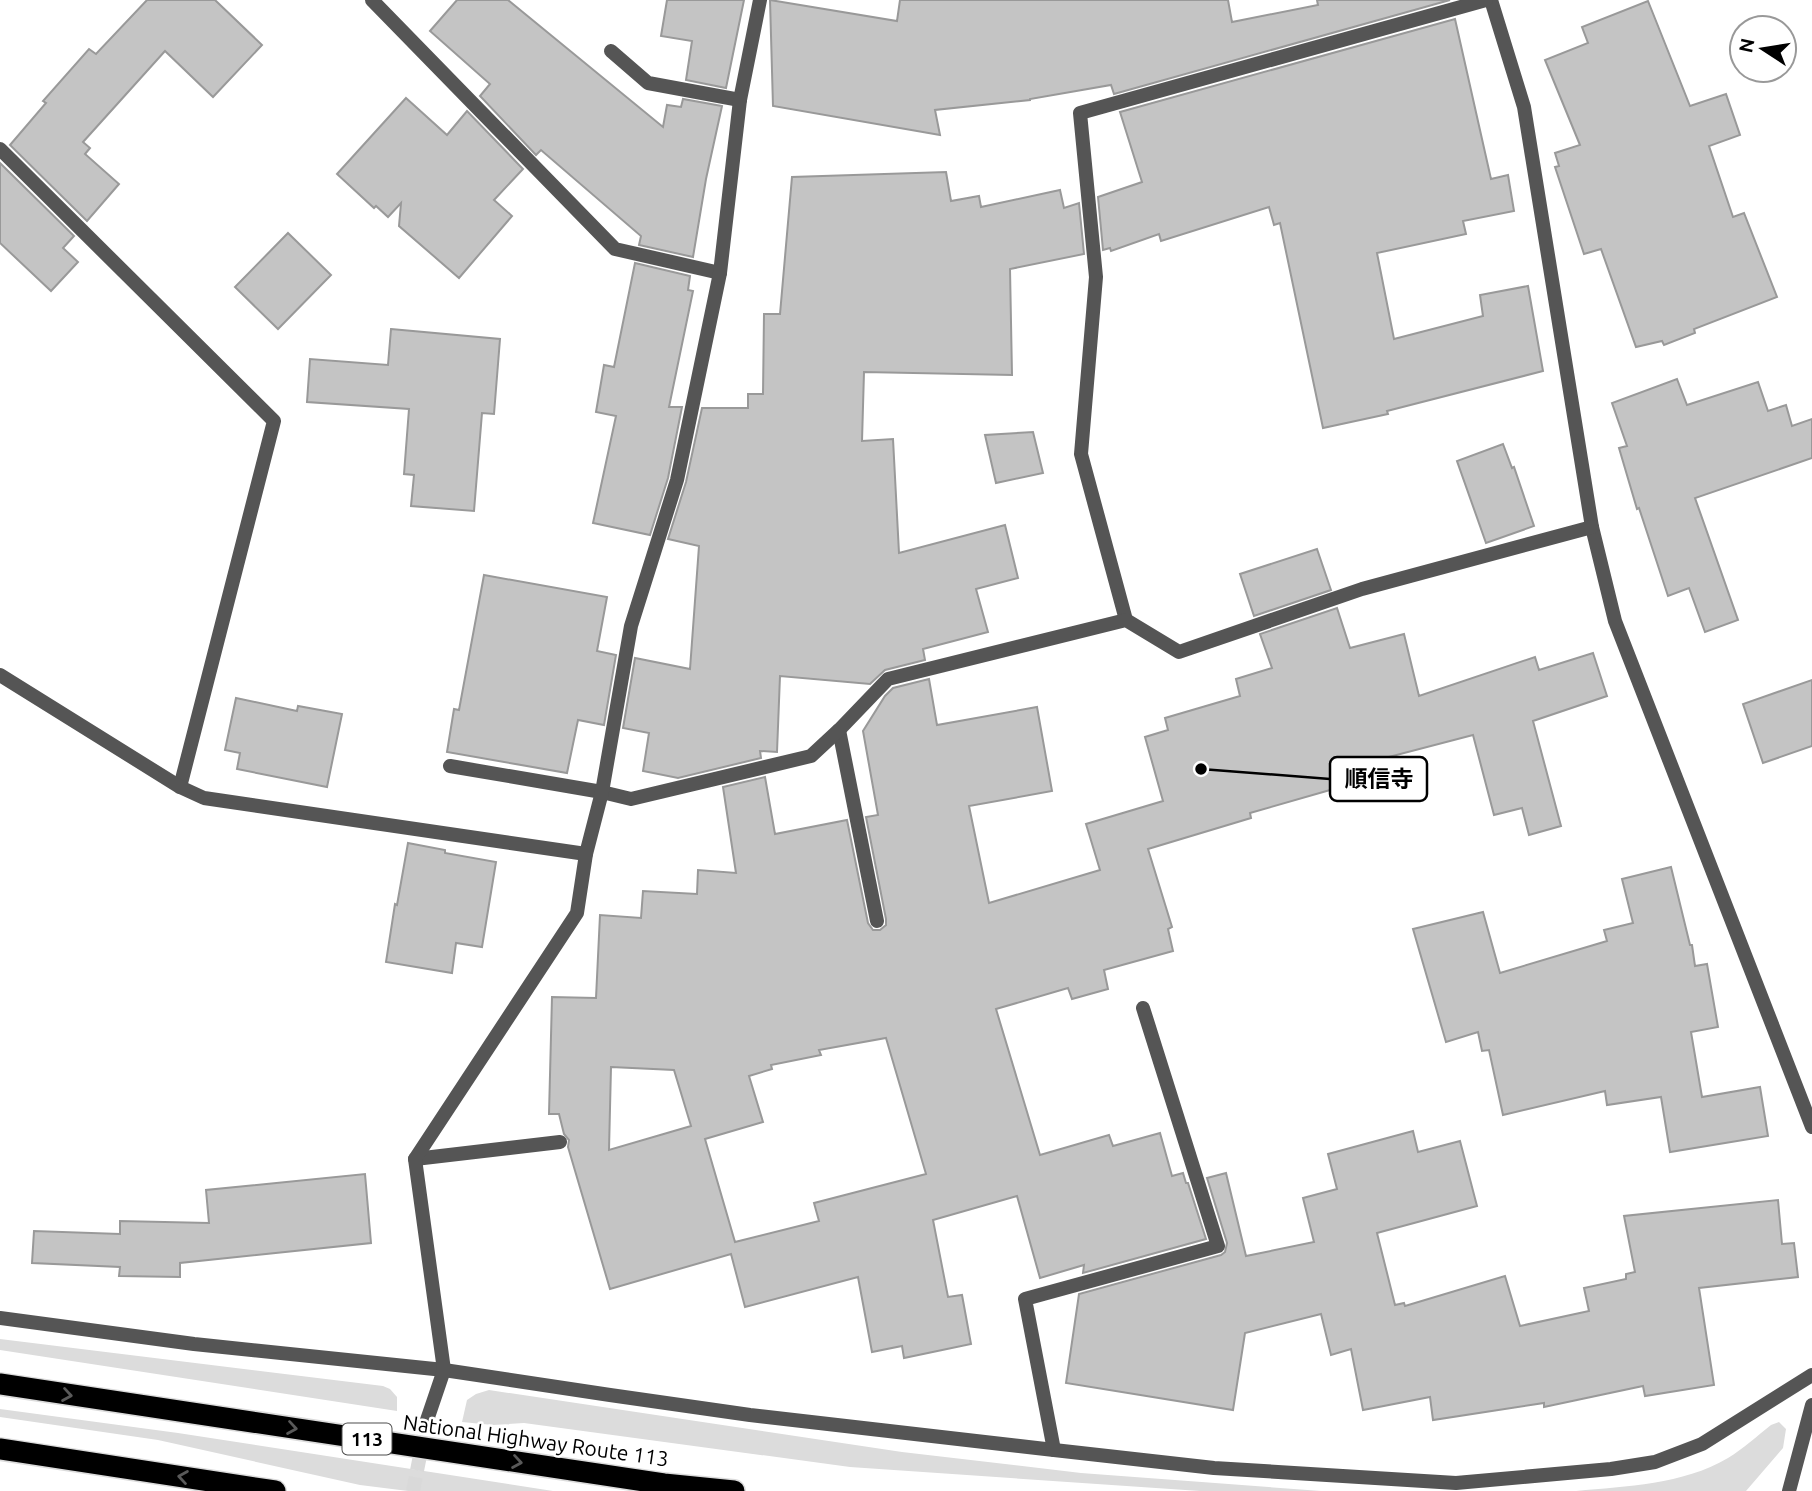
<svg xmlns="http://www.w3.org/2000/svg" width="1812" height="1491" viewBox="0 0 1812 1491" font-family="Ubuntu,'Noto Sans JP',sans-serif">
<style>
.green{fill:#dcdcdc}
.building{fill:#c4c4c4;stroke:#999;stroke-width:2;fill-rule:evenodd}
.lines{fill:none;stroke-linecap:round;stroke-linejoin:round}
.street-tunnel{stroke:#d9d9d9;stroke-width:14;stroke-dasharray:14 7;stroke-linecap:butt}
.highway-casing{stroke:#dbdbdb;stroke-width:24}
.lane{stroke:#555;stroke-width:14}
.street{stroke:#555;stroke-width:14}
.highway{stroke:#000;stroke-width:21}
.oneway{stroke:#595959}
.labels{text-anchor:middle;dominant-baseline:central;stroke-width:5;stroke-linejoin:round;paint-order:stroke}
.shield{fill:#fff;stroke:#4c4c4c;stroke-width:2}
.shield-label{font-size:19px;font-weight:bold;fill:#000}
.street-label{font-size:21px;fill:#000;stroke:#fff}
.leader{fill:none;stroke:#000;stroke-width:2.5}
.callout-dot{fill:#000;stroke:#fff;stroke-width:2.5}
.callout{fill:#fff;stroke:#000;stroke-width:2.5}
.callout-label{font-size:23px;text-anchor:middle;font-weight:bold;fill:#000}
</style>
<rect width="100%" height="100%" fill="#fff"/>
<g class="green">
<path d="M0,1339l383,47 7,3 7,8v14l-397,-61z"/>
<path d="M489,1390l413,62 179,21 240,18h-121l-350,-24 -326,-44 -31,2 -31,-3 5,-22 9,-6z"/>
<path d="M0,1409l178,24 375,58h-145l-48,-6 -202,-45 -158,-23z"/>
<path d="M1779,1422l7,7 -3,19 -37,43h-170c51,-5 106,-6 152,-33 15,-9 29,-22 43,-33z"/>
</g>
<g class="building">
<path d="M147,0h68l47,45 -49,52 -48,-46 -82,91 7,6 -5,6 34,30 -32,37 -77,-76 36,-42 -3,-2 46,-52 7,5z"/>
<path d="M457,0h51l155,127 4,-22 14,2 2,-8 39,7 -16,73 -13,78 -54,-12 2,-9 -100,-86 -5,5 -56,-59 10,-12 -60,-53z"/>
<path d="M667,0h77l-18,88 -40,-8 6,-39 -31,-5z"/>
<path d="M770,0l127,21 3,-21h328l4,22 86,-17 -1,-5h133l-336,94 -3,-9 -81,14v1l-95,10 5,25 -167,-29z"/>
<path d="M1648,1l42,105 36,-12 14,41 -31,11 24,71 11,-4 33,84 -83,32 1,4 -31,12 -2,-4 -26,6 -35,-98 -17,5 -29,-87 4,-1 -4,-13 25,-8 -35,-85 43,-17 -6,-16z"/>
<path d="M1455,19l36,160 17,-4 6,36 -51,10 3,13 -89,19 17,86 89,-23 -3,-21 48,-9 15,85 -156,40 1,3 -65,14 -43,-205 -6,2 -5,-18 -108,34 -2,-7 -48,17 -1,-3 -7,2 -5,-53 44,-15 -22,-70z"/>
<path d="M406,98l41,37 20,-24 56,58 -29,31 18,16 -53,62 -60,-52 2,-23 -13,14 -12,-11 -2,2 -37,-34z"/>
<path d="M0,163l74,73 -11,12 15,14 -27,29 -51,-48z"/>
<path d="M946,172l5,29 28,-5 2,11 79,-17 4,18 15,-5 5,51 -74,15 2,106 -148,-3 -2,69 31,-2 6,114 106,-28 13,53 -42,11 12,43 -65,17 2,11 -40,10 -15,14 -90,-8 -3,76 -17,-1 1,7 -83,20 -35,-7 6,-38 -26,-5 12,-70 55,11 9,-123 -31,-7 18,-57 16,-74h46v-14h15l1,-80h16l12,-137z"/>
<path d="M288,233l43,42 -53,54 -43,-42z"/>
<path d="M635,263l55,13 -2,14 5,1 -24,116h13l-14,71 -18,57 -57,-12 23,-107 -20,-4 8,-47 10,2z"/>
<path d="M391,329l109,10 -6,75 -12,-1 -8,98 -63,-5 3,-31 -10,-1 5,-65 -102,-7 3,-43 78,6z"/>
<path d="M1677,379l10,26 71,-23 10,29 18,-6 6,21 20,-7v39l-117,40 43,122 -33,12 -16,-44 -21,8 -29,-88 -2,1 -18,-61 8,-2 -15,-43z"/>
<path d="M1033,432l10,41 -47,10 -11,-48z"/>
<path d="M1503,444l9,24 2,-1 20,59 -48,17 -29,-82z"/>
<path d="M1317,549l14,41 -77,26 -14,-42z"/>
<path d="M484,575l123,22 -10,54 19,4 -12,70 -26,-5 -11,53 -120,-21 7,-43 5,1z"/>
<path d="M1337,608l13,40 54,-14 15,62 116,-39 4,13 54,-17 14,43 -74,25 28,105 -32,9 -7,-27 -28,7 -21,-80 -134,35 5,16 -94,27 1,5 -103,31 24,78 -4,2 5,22 -69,19 4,19 -36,10 -4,-11 -72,21 44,146 69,-20 4,11 47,-13 12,43 11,-3 3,10h2l18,56 -123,34 1,-8 -44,13 -23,-82 -84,24 15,77 14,-2 9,49 -67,14 -2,-12 -30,6 -14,-75 -113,30 -14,-53 -121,35 -42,-142 1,-7 -5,-6 -5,-20h-10l3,-117 44,1 4,-83 41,3 2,-27 54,3 1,-24 38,3 -13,-86 42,-10 10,57 72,-14 21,103 5,7h7l6,-5v-6l-20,-102 12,-2 -15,-84 22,-35 8,-8 36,-9 8,46 100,-18 15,84 -83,15 20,97 111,-33 -14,-46 77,-23 -18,-64 23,-7 -3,-12 75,-22 -4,-17 36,-11 -12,-34zM886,1038l40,136 -112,29 5,18 -84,21 -30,-103 58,-17 -14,-46 23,-7 -1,-4 50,-10 -2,-5zM611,1067l63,3 17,56 -82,24z"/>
<path d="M1812,680v66l-49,17 -20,-59z"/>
<path d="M236,698l61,13 1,-5 44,8 -15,73 -90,-18 3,-16 -15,-3z"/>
<path d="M408,843l37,7v3l51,9 -14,85 -26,-4 -4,30 -66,-11 9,-58 2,1z"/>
<path d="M1671,867l19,78h2l3,21 12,-2 11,63 -27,5 11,65 58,-10 8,49 -98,16 -9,-55 -54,8 -2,-14 -102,24 -14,-65 -7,1 -4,-19 -32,10 -33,-113 70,-17 17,61 107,-32 -3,-11 29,-7 -11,-44z"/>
<path d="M1413,1131l5,21 42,-11 17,65 -100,27 18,72 9,-2 1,3 100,-30 15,50 69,-15 -5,-23 42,-9v-5l9,-2 -11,-56 154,-16 4,44 12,-1 4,34 -99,11 15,97 -69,11 -2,-10 -99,21v-4l-111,17 -3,-23 -67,13 -12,-61 -20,6 -10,-41 -76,19 -12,77 -167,-27 13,-89 142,-39 4,-3 2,-9 -20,-65 19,-5 20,83 68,-14 -11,-44 34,-9 -9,-35z"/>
<path d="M365,1174l6,69 -191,20v14l-61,-1 1,-9 -88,-4 2,-32 86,3v-13l89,2 -3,-33z"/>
</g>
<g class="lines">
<path class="street-tunnel" d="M413,1491l14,-71"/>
<g class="highway-casing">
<g id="highway">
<path d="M0,1384l664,100 70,7"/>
<path d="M0,1449l275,42"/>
</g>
</g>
<g class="lane">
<path d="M611,51l37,32 92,17"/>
<path d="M450,766l152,26"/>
</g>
<g class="street">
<path d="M372,0l243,249 105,24"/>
<path d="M1491,0l33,107 68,420 23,94 197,506"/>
<path d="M0,149l274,272 -94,366"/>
<path d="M1126,620l-45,-166 15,-177 -16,-164 406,-113"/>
<path d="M0,675l180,112 24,11 382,56"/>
<path d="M839,730l38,191"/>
<path d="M602,792l29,7 180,-43 28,-26 49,-51 238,-59 53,32 183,-63 230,-62"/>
<path d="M415,1159l145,-17"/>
<path d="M0,1318l194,26 250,26 166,25 140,20 304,35 160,18 242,15 155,-14 44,-7 47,-18 110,-69"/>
<path d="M427,1420l17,-50 -29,-211 162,-246 9,-59 16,-62 29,-166 46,-146 43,-207 20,-173 20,-100"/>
<path d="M1054,1450l-29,-151 193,-53 -75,-238"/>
<path d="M1789,1491l23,-86"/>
</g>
<use href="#highway" class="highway"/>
</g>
<defs><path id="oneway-chevron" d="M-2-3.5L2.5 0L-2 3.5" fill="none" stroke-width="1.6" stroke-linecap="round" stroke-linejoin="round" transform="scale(1.75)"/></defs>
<g class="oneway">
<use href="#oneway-chevron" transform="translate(67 1395) rotate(9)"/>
<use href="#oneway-chevron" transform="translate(292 1428) rotate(9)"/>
<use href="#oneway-chevron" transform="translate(517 1462) rotate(9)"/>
<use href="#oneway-chevron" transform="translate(183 1477) rotate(-171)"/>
</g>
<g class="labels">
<rect class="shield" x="342.5" y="1423.5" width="49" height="31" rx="5"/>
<g class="shield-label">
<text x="367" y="1439">113</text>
</g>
<g class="street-label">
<text transform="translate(536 1440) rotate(8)">National Highway Route 113</text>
</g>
</g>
<path class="leader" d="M1201 769L1330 779"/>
<circle class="callout-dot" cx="1201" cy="769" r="7"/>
<rect class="callout" x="1330" y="757" width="97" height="44" rx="7"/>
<g class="callout-label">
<text x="1379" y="787">順信寺</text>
</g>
<g transform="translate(1763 49) rotate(282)"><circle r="33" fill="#ffffff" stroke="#999999" stroke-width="2"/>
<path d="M0-5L12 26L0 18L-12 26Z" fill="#000000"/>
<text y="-10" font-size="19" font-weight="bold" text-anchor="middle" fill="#000000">N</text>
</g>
</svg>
